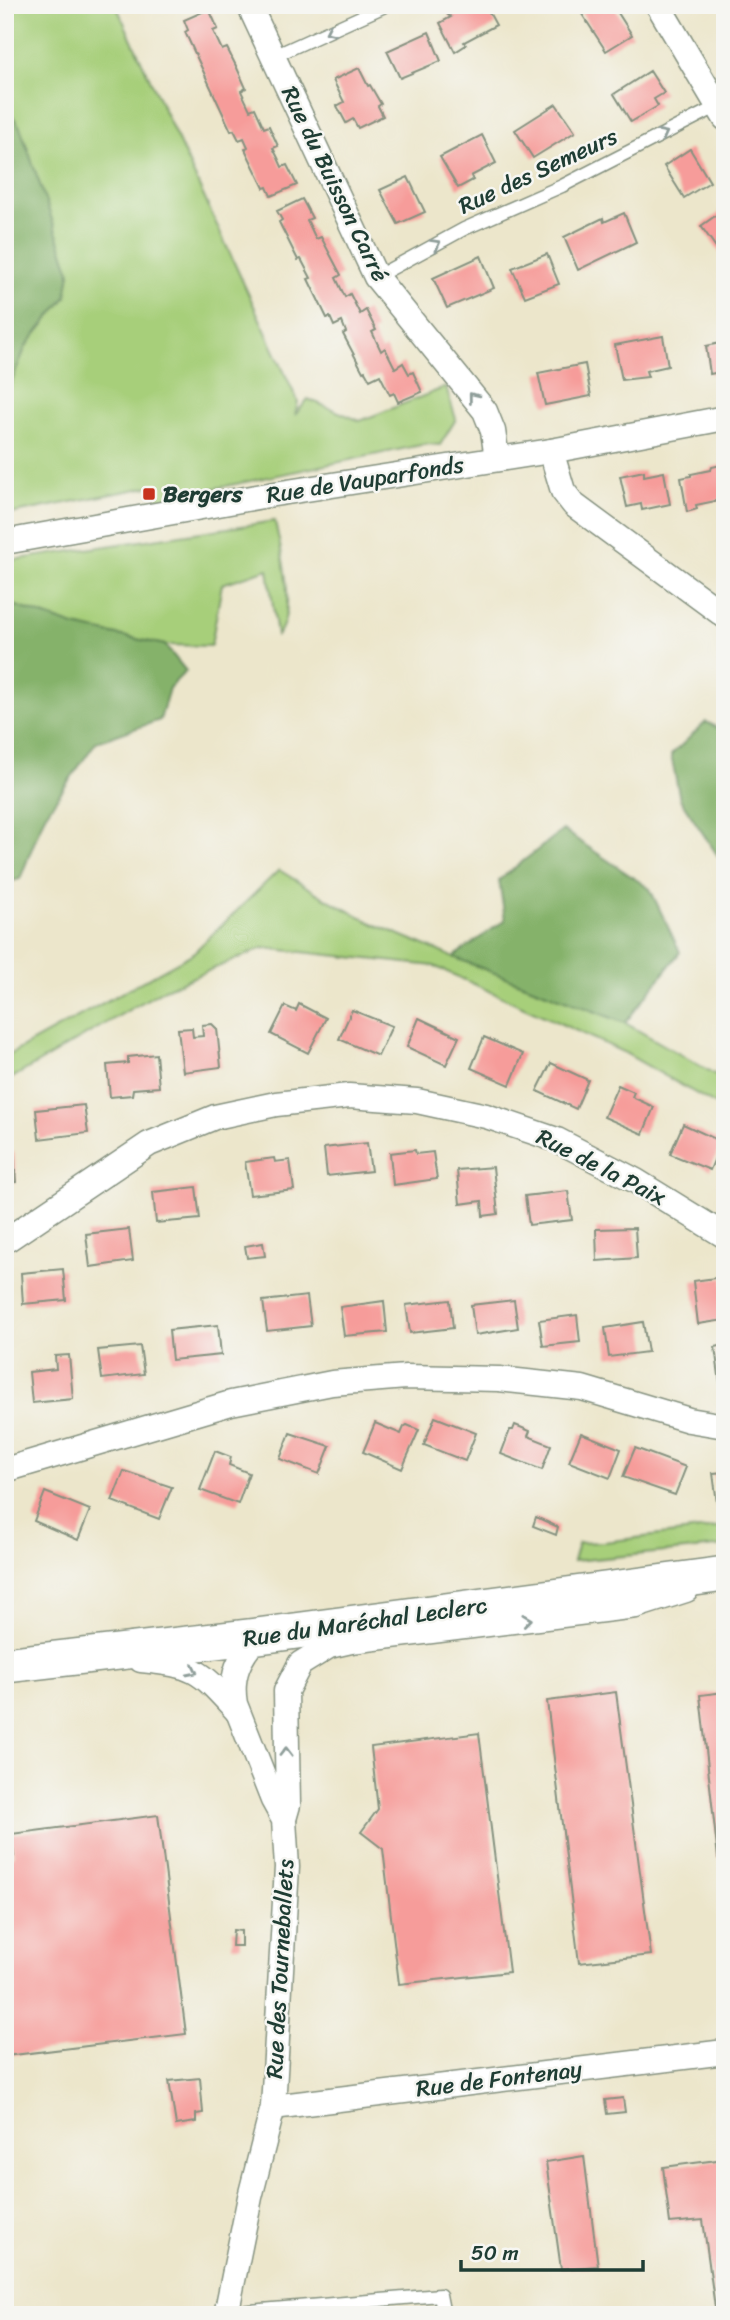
<svg xmlns="http://www.w3.org/2000/svg" width="730" height="2320" viewBox="0 0 730 2320" font-family="Sriracha,sans-serif">
<style>
.green{fill:#a7cf7a;stroke:#638657;stroke-width:2}
.forest{fill:#85b26a;stroke:#52784f;stroke-width:2}
.building{fill:#f69c9a}
.lines{fill:none;stroke-linecap:round;stroke-linejoin:round}
.lane-casing{stroke:#869280;stroke-width:15}
.street-casing{stroke:#869280;stroke-width:27}
.secondary-casing{stroke:#869280;stroke-width:38}
.lane{stroke:#fff;stroke-width:12}
.street{stroke:#fff;stroke-width:24}
.secondary{stroke:#fff;stroke-width:35}
.oneway{stroke:#8f9e9a}
.poi-dot{fill:#c8321e;stroke:#f6f6f2;stroke-width:2.5}
.labels{text-anchor:middle;dominant-baseline:central;stroke-width:5;stroke-linejoin:round;paint-order:stroke}
.street-label{font-size:23px;fill:#1f3d34;stroke:#f6f6f2}
.poi-label{font-size:23px;font-weight:bold;fill:#1f3d34;stroke:#f6f6f2;text-anchor:start}
</style>
<rect width="100%" height="100%" fill="#f6f6f2"/>
<filter id="ink" filterUnits="userSpaceOnUse"><feTurbulence type="fractalNoise" baseFrequency=".0143" numOctaves="2"/><feDisplacementMap in="SourceGraphic" scale="14" xChannelSelector="R" yChannelSelector="G"/><feConvolveMatrix kernelMatrix="1 2 1 2 8 2 1 2 1" color-interpolation-filters="sRGB"/></filter>
<filter id="wash" filterUnits="userSpaceOnUse"><feTurbulence type="fractalNoise" baseFrequency=".00686" numOctaves="4" result="noise"/><feDisplacementMap in="SourceGraphic" scale="28" xChannelSelector="R" yChannelSelector="G"/><feGaussianBlur stdDeviation="1.57" result="paint"/><feColorMatrix in="noise" values="0 0 0 0 0 0 0 0 0 0 0 0 0 0 0 0 0 1.4 0 .05"/><feComposite in="paint" operator="in"/></filter>
<g filter="url(#wash)">
<rect width="100%" height="100%" fill="#ece6cb"/>
<g class="green">
<path d="M5,5h111l182,397 -3,13 13,-16 52,22 86,-34 10,32 -16,26 -14,-1 -267,56 -6,-14 -148,29v-117l21,-52 40,-49 4,-25 -50,-145 -15,-22z"/>
<path d="M275,521c6,32 23,88 2,115l-9,-67 -46,15 -11,62 -46,-1 -91,-19 -69,-24v-41z"/>
<path d="M279,870l46,28 49,26 79,33 172,66 100,57v30l-102,-58 -189,-86 -171,-18 -98,41 -160,93v-25l187,-103z"/>
<path d="M725,1527v19l-152,15 5,-18 26,-1z"/>
</g>
<g class="forest">
<path d="M5,105l15,22 50,145 -4,25 -40,49 -21,52z"/>
<path d="M5,602l69,24 91,19 21,26 -17,17 -9,32 -64,22 -51,73 -25,64 -15,4z"/>
<path d="M706,722l19,9v131l-5,-3 -40,-60 -9,-44z"/>
<path d="M563,830l87,59 30,63 -55,71 -172,-66 52,-37 -6,-40z"/>
</g>
<g id="blocks">
<g class="building">
<path d="M466,5h19l11,20 -32,17 2,3 -11,7 -15,-29 11,-6 -3,-2z"/>
<path d="M590,5h23l19,30 -26,16 -26,-40z"/>
<path d="M209,9l9,20 -5,2 9,19 5,-2 10,20 9,20 -5,3 9,19 5,-2 9,20 5,-2 9,20 -5,2 5,10 4,9 5,-2 10,20 -26,11 -4,-9 -3,1 -19,-39 3,-2 -4,-9 -5,2 -5,-10 -3,1 -46,-99 3,-2 -4,-10z"/>
<path d="M429,32l12,29 -41,17 -13,-27z"/>
<path d="M359,68l9,18 2,-1 11,19 -3,2 5,10 -25,12 -5,-9 -7,4 -9,-17 7,-4 -11,-22z"/>
<path d="M650,71l14,22 -10,6 4,7 -27,16 -17,-28z"/>
<path d="M556,104l19,28 -42,26 -18,-28z"/>
<path d="M482,135l14,28 -25,13 2,4 -15,8 -18,-31z"/>
<path d="M690,149l20,33 -26,16 -20,-32z"/>
<path d="M408,177l17,35 -27,12 -18,-34z"/>
<path d="M302,199l10,19 -5,2 9,19 5,-2 20,38 -5,3 9,19 5,-3 10,20 6,-4 10,20 -4,2 9,19 4,-3 10,20 8,-5 6,11 4,-2 9,20 -24,10 -4,-9 -4,2 -10,-20 -10,5 -5,-9 -2,1 -20,-38 3,-2 -4,-10 -8,4 -4,-9 -3,1 -19,-39 3,-1 -10,-19 -3,1 -19,-38 3,-2 -5,-9z"/>
<path d="M725,209v51l-24,-34z"/>
<path d="M624,213l12,29 -58,28 -14,-33 39,-19 1,4z"/>
<path d="M547,254l12,30 -34,13 -13,-29z"/>
<path d="M481,256l13,32 -47,20 -14,-30z"/>
<path d="M663,336l5,30 -22,5 2,6 -26,3 -7,-35z"/>
<path d="M725,342v29l-15,3 -4,-28z"/>
<path d="M585,364l6,32 -46,9 -7,-32z"/>
<path d="M725,464v35l-29,6 1,4 -10,3 -6,-34 10,-2v-2l20,-4 1,-3z"/>
<path d="M644,471v5l20,-4 6,32 -28,6 -1,-6 -14,3 -7,-31z"/>
<path d="M299,1004l27,14 -18,35 -37,-19 14,-28 11,5z"/>
<path d="M352,1010l40,16 -14,30 -39,-17z"/>
<path d="M419,1018l40,19 -13,28 -39,-18z"/>
<path d="M212,1024l5,5 4,38 -38,5 -5,-43 14,-1 1,9 10,-1 -1,-11z"/>
<path d="M484,1037l39,17 -13,31 -39,-17z"/>
<path d="M156,1054l3,33 -26,2 -1,6 -22,2 -3,-32 21,-2v-6z"/>
<path d="M551,1063l37,17 -12,29 -39,-18z"/>
<path d="M618,1085l16,7 -2,5 22,10 -11,27 -39,-17z"/>
<path d="M84,1105l4,28 -49,6 -3,-29z"/>
<path d="M683,1124l39,18 -12,28 -40,-16z"/>
<path d="M367,1143l4,28 -44,5 -3,-28z"/>
<path d="M415,1150l1,4 17,-2 4,27 -44,6 -3,-32z"/>
<path d="M14,1152l2,30 -11,1v-30z"/>
<path d="M274,1158l1,4 15,-2 4,30 -44,5 -5,-33z"/>
<path d="M493,1167l5,47 -15,2 -1,-15 -22,3 -3,-34z"/>
<path d="M196,1187l4,32 -44,4 -3,-31z"/>
<path d="M568,1191l4,29 -43,5 -4,-29z"/>
<path d="M635,1228l2,30 -40,3 -1,-32z"/>
<path d="M129,1229l4,32 -43,6 -4,-33z"/>
<path d="M263,1243l2,13 -18,2 -2,-12z"/>
<path d="M63,1269l3,31 -43,4 -2,-31z"/>
<path d="M723,1277l2,43 -27,4 -5,-43z"/>
<path d="M307,1296l4,30 -44,5 -4,-30z"/>
<path d="M450,1300l3,28 -43,5 -4,-28z"/>
<path d="M514,1300l4,28 -43,7 -4,-30z"/>
<path d="M384,1301l3,31 -43,4 -4,-29z"/>
<path d="M577,1315l3,27 -37,4 -4,-26z"/>
<path d="M643,1322l5,30 -39,5 -4,-29z"/>
<path d="M218,1325l3,30 -49,5 -3,-30z"/>
<path d="M725,1345v44l-4,1 -6,-43z"/>
<path d="M140,1346l4,28 -42,5 -4,-29z"/>
<path d="M69,1355l4,44 -41,4 -3,-31 27,-3 -1,-13z"/>
<path d="M435,1417l41,16 -11,28 -41,-16z"/>
<path d="M375,1423l26,11 3,-7 3,-2 12,5 -17,39 -39,-17z"/>
<path d="M515,1425l15,6 -2,5 23,9 -9,25 -41,-16 9,-24h3z"/>
<path d="M290,1433l40,13 -11,28 -39,-15z"/>
<path d="M581,1433l40,16 -11,29 -41,-16z"/>
<path d="M635,1448l51,19 -11,28 -52,-18z"/>
<path d="M215,1451l16,6 -2,8 20,8 -11,31 -38,-14z"/>
<path d="M124,1471l48,16 -13,32 -47,-18z"/>
<path d="M725,1472v30l-8,1 -4,-30z"/>
<path d="M45,1492l45,18 -12,30 -44,-19z"/>
<path d="M536,1517l22,10 -2,8 -23,-9z"/>
<path d="M616,1692l35,263 -72,8 -32,-262z"/>
<path d="M725,1692v165l-7,1 -18,-163z"/>
<path d="M479,1733l30,239 -110,12 -16,-135 -22,-17 17,-23 -7,-62z"/>
<path d="M158,1815l28,219 -181,22v-199l9,-1 -3,-22z"/>
<path d="M233,1930l8,1v15h-9z"/>
<path d="M200,2078l3,35 -7,1v8l-20,3 -7,-44z"/>
<path d="M623,2098l2,14 -18,2 -2,-14z"/>
<path d="M584,2156l14,110 -37,3 -15,-107z"/>
<path d="M725,2159v156h-9l-13,-95 -33,3 -7,-56z"/>
<path d="M5,2237l6,1 -4,26h-2z"/>
</g>
</g>
</g>
<g filter="url(#ink)">
<use href="#blocks" fill-opacity="0" stroke="#869280" stroke-width="2"/>
<g class="lines">
<g class="lane-casing">
<g id="lane">
<path d="M272,57l115,-52"/>
<path d="M376,277l88,-48 98,-43 156,-80"/>
<path d="M226,2313l214,-18 4,20"/>
</g>
</g>
<g class="street-casing">
<g id="street">
<path d="M249,5l127,272 109,134 8,20 4,28"/>
<path d="M658,5l67,113"/>
<path d="M551,451l12,40 11,14 151,111"/>
<path d="M5,542l263,-47 283,-44 174,-33"/>
<path d="M5,1241l144,-97 66,-27 61,-13 73,-8 68,5 69,15 71,24 79,41 89,55"/>
<path d="M5,1470l226,-67 101,-20 74,-6 93,2 83,9 107,32 36,6"/>
<path d="M141,1660c56,5 59,11 96,51"/>
<path d="M284,1819l4,-14 -2,-114 14,-27 29,-18 22,-5 285,-35 50,-16"/>
<path d="M273,2107l452,-55"/>
<path d="M226,2315l24,-118 23,-90 14,-240 -3,-47 -11,-20 -38,-96c-5,-29 4,-47 23,-68"/>
</g>
</g>
<g class="secondary-casing">
<path id="secondary" d="M5,1665l253,-29 467,-62"/>
</g>
<use href="#lane" class="lane"/>
<use href="#street" class="street"/>
<use href="#secondary" class="secondary"/>
</g>
<defs><path id="oneway-chevron" d="M-2-3.5L2.5 0L-2 3.5" fill="none" stroke-width="1.6" stroke-linecap="round" stroke-linejoin="round" transform="scale(1.75)"/></defs>
<g class="oneway">
<use href="#oneway-chevron" transform="translate(330 31) rotate(155)"/>
<use href="#oneway-chevron" transform="translate(663 134) rotate(-27)"/>
<use href="#oneway-chevron" transform="translate(436 244) rotate(-29)"/>
<use href="#oneway-chevron" transform="translate(473 397) rotate(-129)"/>
<use href="#oneway-chevron" transform="translate(527 1620) rotate(-7)"/>
<use href="#oneway-chevron" transform="translate(193 1671) rotate(26)"/>
<use href="#oneway-chevron" transform="translate(286 1752) rotate(-90)"/>
</g>
</g>
<rect class="poi-dot" x="142" y="487" width="14" height="14" rx="3.5"/>
<g class="labels">
<g class="street-label">
<text transform="translate(538 171) rotate(-25)">Rue des Semeurs</text>
<text transform="translate(335 184) rotate(64)">Rue du Buisson Carré</text>
<text transform="translate(365 480) rotate(-9)">Rue de Vauparfonds</text>
<text transform="translate(601 1167) rotate(27)">Rue de la Paix</text>
<text transform="translate(365 1622) rotate(-8)">Rue du Maréchal Leclerc</text>
<text transform="translate(280 1969) rotate(-87)">Rue des Tourneballets</text>
<text transform="translate(499 2079) rotate(-7)">Rue de Fontenay</text>
</g>
<g class="poi-label">
<text x="163" y="494">Bergers</text>
</g>
</g>
<rect width="730" height="2320" fill="none" stroke="#f6f6f2" stroke-width="28"/>
<path d="M461 2260v10h182v-10" fill="none" stroke="#1f3d34" stroke-width="3.5"/>
<text x="471" y="2260" font-size="21" fill="#1f3d34" stroke="#f6f6f2" stroke-width="5" paint-order="stroke">50 m</text>
</svg>
